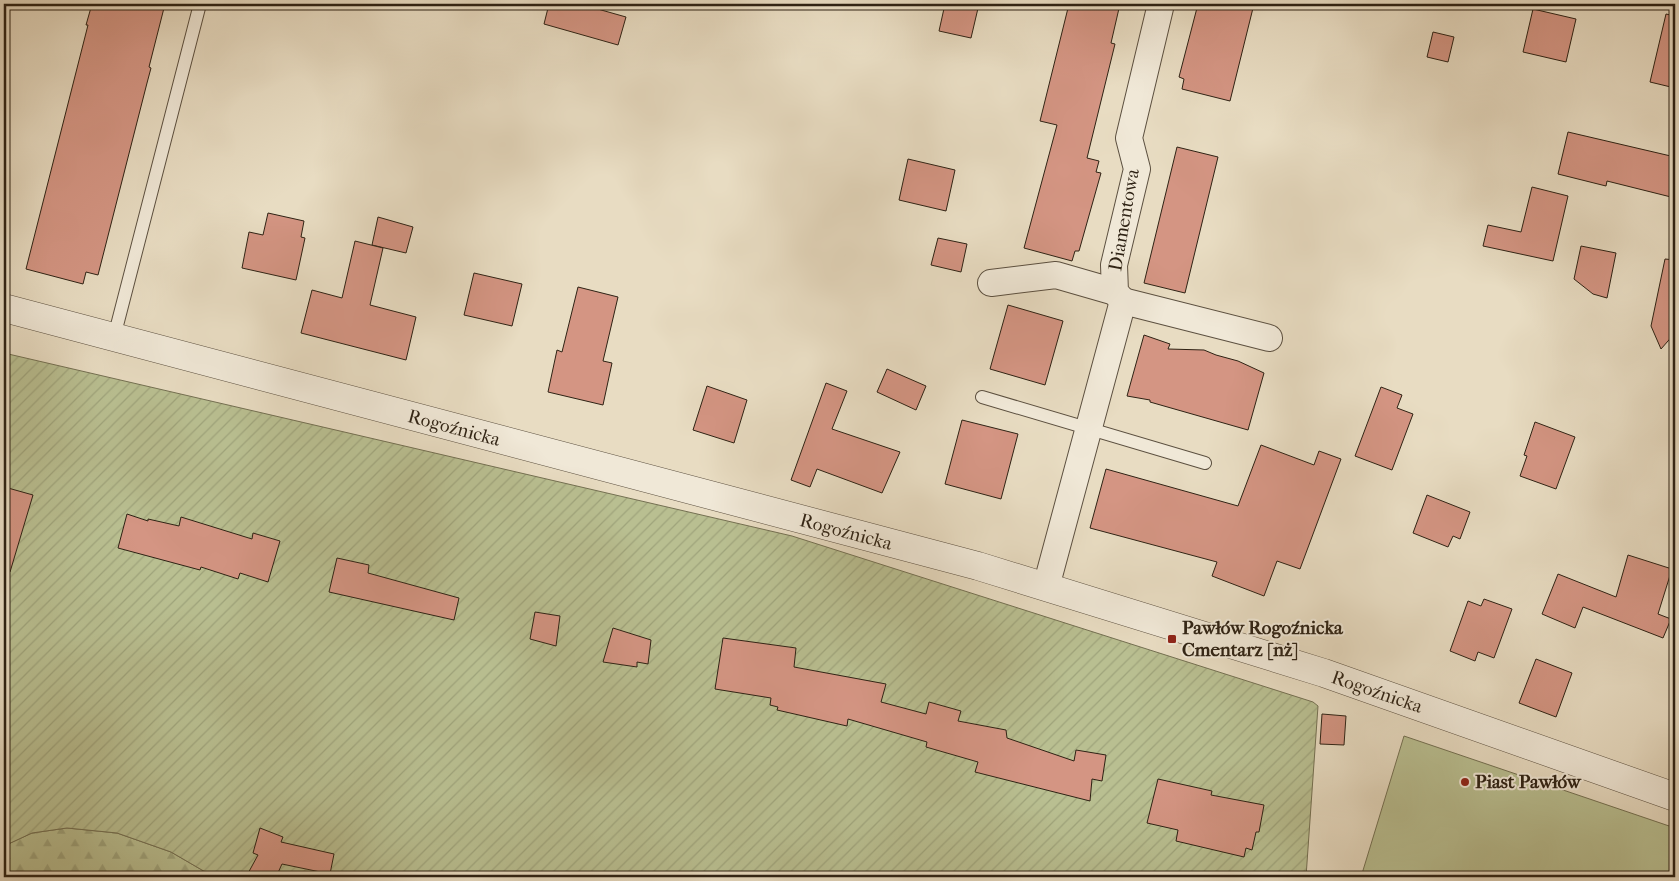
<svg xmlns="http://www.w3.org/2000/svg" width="1679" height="881" viewBox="0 0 1679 881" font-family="'IM FELL French Canon',serif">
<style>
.forest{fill:url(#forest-firs);stroke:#747052}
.park{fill:#b9bf91;stroke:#747052}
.garden{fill:url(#garden-furrows);stroke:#747052}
.building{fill:#d49583;stroke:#2e2214}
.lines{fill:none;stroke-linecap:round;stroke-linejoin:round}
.service-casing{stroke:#5c5040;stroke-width:14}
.minor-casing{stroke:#5c5040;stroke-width:28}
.tertiary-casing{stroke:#5c5040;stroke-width:29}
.service{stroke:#f0e8d7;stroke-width:12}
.minor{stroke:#f0e8d7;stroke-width:26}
.tertiary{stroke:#f0e8d7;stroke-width:28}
.poi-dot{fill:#8f2418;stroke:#f0e8d7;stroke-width:2}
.labels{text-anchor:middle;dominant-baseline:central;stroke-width:4;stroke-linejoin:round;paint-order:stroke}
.street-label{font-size:19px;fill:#2e2214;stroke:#f0e8d7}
.poi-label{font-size:19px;font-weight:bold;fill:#2e2214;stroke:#f0e8d7;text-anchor:start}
</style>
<defs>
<pattern id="forest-firs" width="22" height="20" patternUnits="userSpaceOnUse" patternTransform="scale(1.25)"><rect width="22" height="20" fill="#b9bf91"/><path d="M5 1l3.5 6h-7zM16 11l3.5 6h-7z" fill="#9fa47c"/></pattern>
<pattern id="garden-furrows" width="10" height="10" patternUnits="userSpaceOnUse" patternTransform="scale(1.25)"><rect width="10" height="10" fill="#b9bf91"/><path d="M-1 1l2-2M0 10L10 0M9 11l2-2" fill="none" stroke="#9fa47c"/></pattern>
</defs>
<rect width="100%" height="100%" fill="#e8dcc2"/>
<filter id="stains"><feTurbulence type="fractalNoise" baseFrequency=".004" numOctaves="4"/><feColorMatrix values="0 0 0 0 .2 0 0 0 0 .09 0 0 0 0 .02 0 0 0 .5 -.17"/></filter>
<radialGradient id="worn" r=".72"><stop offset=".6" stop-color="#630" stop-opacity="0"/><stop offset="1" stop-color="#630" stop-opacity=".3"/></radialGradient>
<path class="forest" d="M67,828l50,5 54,19 43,25h-210v-31l28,-13z"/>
<path class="park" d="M1404,736l271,92v49h-314z"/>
<path class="garden" d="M4,353l788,183 521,166 5,4 -12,171h-1092l-43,-25 -54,-19 -50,-5 -35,5 -28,13z"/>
<g class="building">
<path d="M92,4h73l-16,63 2,1 -4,15 -49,192 -12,-3 -3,12 -57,-15 62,-244h-2z"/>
<path d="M549,4h31l46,13 -8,28 -74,-21z"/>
<path d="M945,4h34l-8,34 -32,-7z"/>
<path d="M1069,4h51l-9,39 4,1 -28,114 12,3 -3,11 5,1 -22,78h-4l-3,10 -48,-13 33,-123 -17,-4z"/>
<path d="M1198,4h56l-24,97 -48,-12 2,-10 -5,-2z"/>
<path d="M1533,9l43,10 -10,43 -43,-10z"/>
<path d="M1666,14l9,2v72l-25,-6z"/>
<path d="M1433,32l21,5 -6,25 -21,-5z"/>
<path d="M1568,132l107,25v22l-4,18 -64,-16 -1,5 -48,-12z"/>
<path d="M1177,147l41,10 -33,136 -41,-10z"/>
<path d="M908,159l47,11 -9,41 -47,-11z"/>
<path d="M1532,187l36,9 -15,65 -70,-15 5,-21 33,7z"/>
<path d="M268,213l36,8 -3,16 4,1 -9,42 -54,-12 7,-36 14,3z"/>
<path d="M378,217l35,10 -7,26 -34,-8z"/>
<path d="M938,238l29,6 -6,28 -30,-7z"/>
<path d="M355,241l28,7 -13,57 46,12 -10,43 -105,-27 11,-43 30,8z"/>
<path d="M1581,246l35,7 -9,45 -14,-4 -19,-15z"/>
<path d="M1665,259l10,1v73l-14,16 -10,-23z"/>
<path d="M474,273l48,11 -10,42 -48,-11z"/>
<path d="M578,287l40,10 -15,64 9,2 -9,42 -55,-13 9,-42 5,2z"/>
<path d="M1008,305l55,16 -18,64 -55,-16z"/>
<path d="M1144,335l26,9 -2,5 36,1 12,5 22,6 26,12 -16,57 -98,-28v-2l-23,-4z"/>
<path d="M887,369l39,17 -10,24 -39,-18z"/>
<path d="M826,383l21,8 -15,38 68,23 -18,41 -65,-24 -7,18 -19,-7z"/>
<path d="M707,386l40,14 -13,43 -41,-13z"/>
<path d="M1381,387l21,8 -5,13 16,6 -21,56 -37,-14z"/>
<path d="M962,420l56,14 -17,65 -56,-15z"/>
<path d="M1535,422l40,15 -19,52 -36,-13 7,-20 -3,-1z"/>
<path d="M1261,445l53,20 5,-14 22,8 -41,110 -23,-8 -13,35 -52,-20 5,-14 -127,-34 16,-59 132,37z"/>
<path d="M8,488l25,7 -23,77 -6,-1v-68z"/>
<path d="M1427,495l43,17 -10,27 -7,-3 -5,11 -35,-14z"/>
<path d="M127,514l21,7v-2l31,7 2,-9 71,22 1,-6 27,8 -12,41 -28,-9 -2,6 -37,-12 -1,3 -82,-22z"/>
<path d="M1628,555l44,14 -14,45 13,5 -8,19 -80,-31 -8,21 -33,-14 16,-40 58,23z"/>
<path d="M337,558l32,7 -1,8 91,25 -5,22 -125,-28z"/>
<path d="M1484,599l28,10 -18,49 -16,-6 -3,9 -25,-10 18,-50 13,5z"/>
<path d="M535,612l25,4 -4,30 -26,-7z"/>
<path d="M613,628l38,12 -3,24 -11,-2v5l-34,-5z"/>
<path d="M723,638l73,10 -2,19 92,17 -5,18 45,12 3,-12 32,9 -3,10 48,9 1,8 67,23 2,-11 30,5 -4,26 -10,-2 -2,22 -115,-29 3,-10 -52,-15 1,-5 -79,-23 -1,7 -70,-16 1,-3 -8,-2 1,-7 -56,-9z"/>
<path d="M1536,659l36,14 -16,44 -37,-14z"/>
<path d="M1322,714l24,2 -2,29 -24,-1z"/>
<path d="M1158,779l54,12 -1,4 53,10 -5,27h-3l-4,18 -6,-2 -2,9 -68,-16 2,-11 -31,-7z"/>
<path d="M260,828l23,9 -2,5 53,12 -4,20 -48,-10 -6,13h-30l12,-22 -5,-2z"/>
</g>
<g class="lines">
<g class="service-casing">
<g id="service">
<path d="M114,337l86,-333"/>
<path d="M982,397l223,66"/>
</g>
</g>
<g class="minor-casing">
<g id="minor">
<path d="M991,283l65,-8 59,17"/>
<path d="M1123,301l-8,-9 -1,-27 23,-96 -8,-31 32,-134"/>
<path d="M1046,587l77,-286 146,37"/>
</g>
</g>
<g class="tertiary-casing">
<path id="tertiary" d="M4,308l974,258 346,107 351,124"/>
</g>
<use href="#service" class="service"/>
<use href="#minor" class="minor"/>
<use href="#tertiary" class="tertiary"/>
</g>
<g class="poi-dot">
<rect x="1167" y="634" width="10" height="10" rx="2.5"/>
<circle cx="1465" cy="782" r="5"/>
</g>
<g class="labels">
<g class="street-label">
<text transform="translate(1124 220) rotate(-80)">Diamentowa</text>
<text transform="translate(454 428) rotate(15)">Rogoźnicka</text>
<text transform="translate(846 532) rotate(15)">Rogoźnicka</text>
<text transform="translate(1377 692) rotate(19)">Rogoźnicka</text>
</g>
<g class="poi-label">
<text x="1182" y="628">Pawłów Rogoźnicka<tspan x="1182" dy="22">Cmentarz [nż]</tspan></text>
<text x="1475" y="782">Piast Pawłów</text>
</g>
</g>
<rect width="1679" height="881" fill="none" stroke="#e8dcc2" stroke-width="20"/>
<rect x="5" y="5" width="1669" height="871" fill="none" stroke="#2e2214" stroke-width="2.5"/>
<rect x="10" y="10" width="1659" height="861" fill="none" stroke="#2e2214"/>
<rect width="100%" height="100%" filter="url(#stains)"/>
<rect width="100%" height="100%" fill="url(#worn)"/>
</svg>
